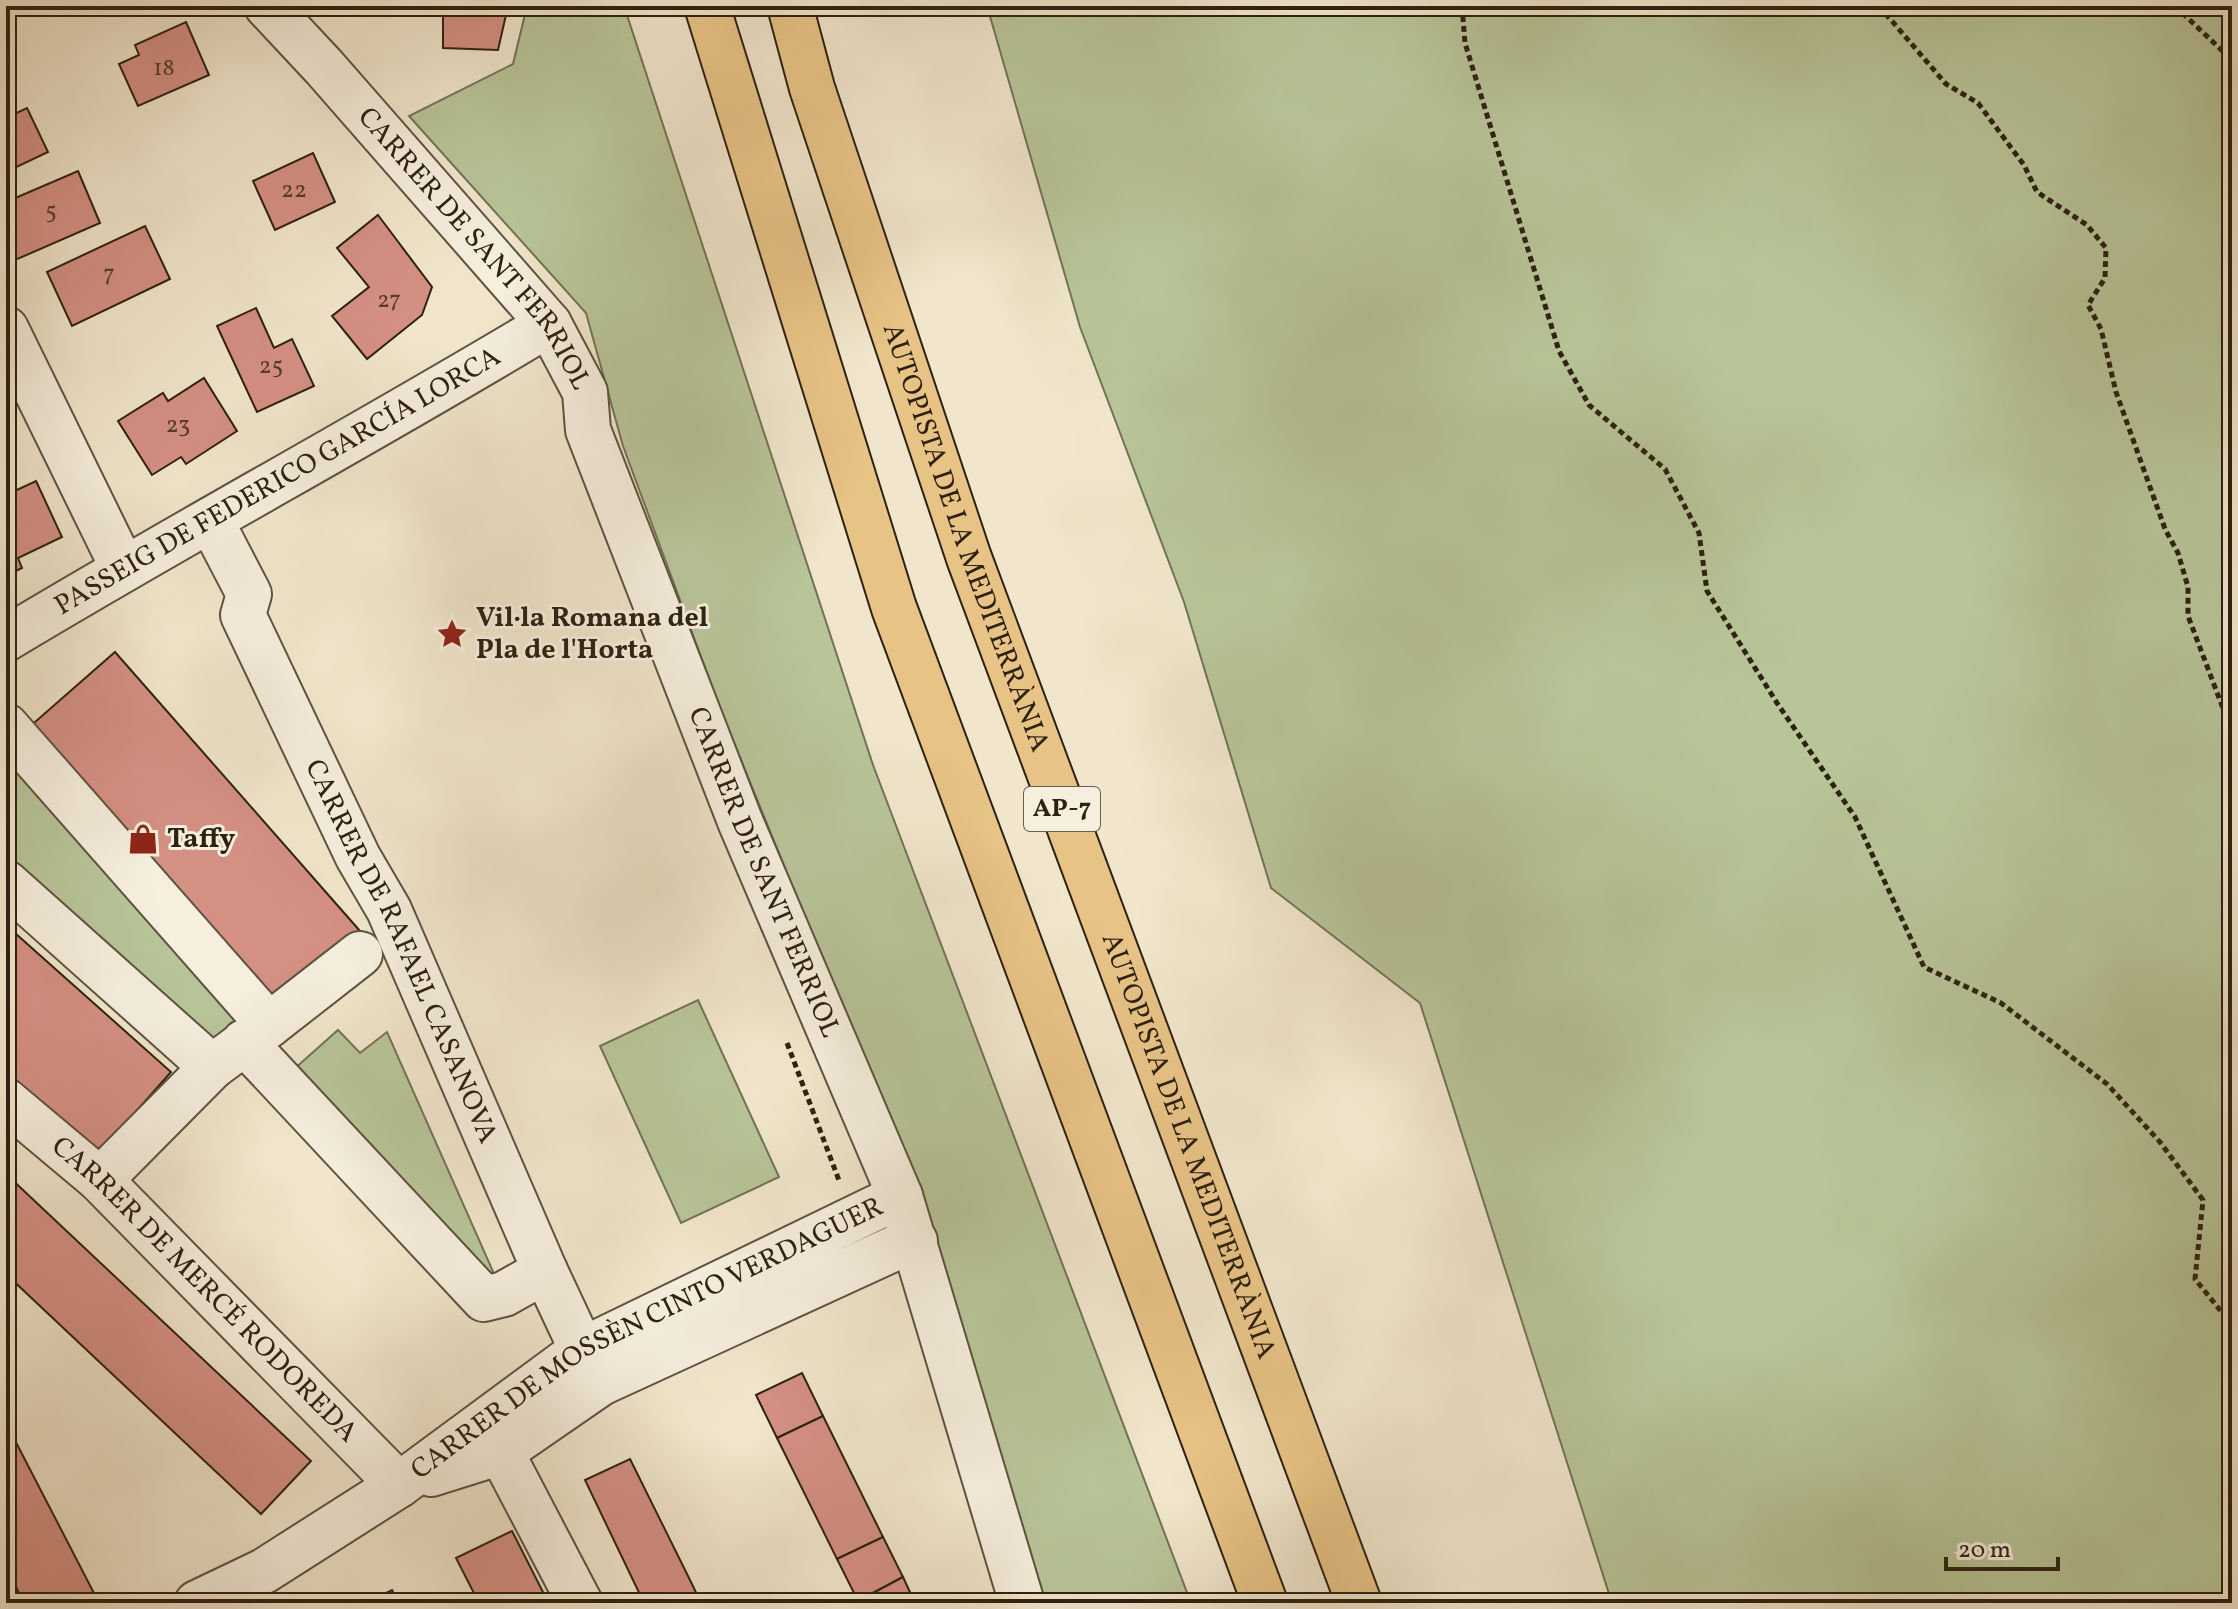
<svg xmlns="http://www.w3.org/2000/svg" width="2238" height="1609" viewBox="0 0 2238 1609" font-family="Vollkorn,serif">
<style>
.green{fill:#b8c599;stroke:#727356;stroke-width:2}
.building{fill:#d59084;stroke:#2d2112;stroke-width:2}
.lines{fill:none;stroke-linecap:round;stroke-linejoin:round}
.minor-casing{stroke:#5e5240;stroke-width:48}
.highway-casing{stroke:#2d2112;stroke-width:48}
.path{stroke:#2d2112;stroke-width:5;stroke-dasharray:6 4;stroke-linecap:butt}
.minor{stroke:#f6efde;stroke-width:44}
.highway{stroke:#e8c386;stroke-width:44}
.labels{text-anchor:middle;dominant-baseline:central;stroke-width:6;stroke-linejoin:round;paint-order:stroke}
.number-label{font-size:24px;fill:#573d2e}
.shield{fill:#f6efde;stroke:#695f4f;stroke-width:2}
.shield-label{font-size:26px;font-weight:bold;fill:#2d2112}
.street-label{font-size:28px;fill:#2d2112;stroke:#f6efde}
.poi-label{font-size:28px;font-weight:bold;fill:#2d2112;stroke:#f6efde;text-anchor:start}
</style>
<rect width="100%" height="100%" fill="#f1e6cc"/>
<filter id="stains"><feTurbulence type="fractalNoise" baseFrequency=".0025" numOctaves="4"/><feColorMatrix values="0 0 0 0 .2 0 0 0 0 .09 0 0 0 0 .02 0 0 0 .5 -.17"/></filter>
<radialGradient id="worn" r=".72"><stop offset=".6" stop-color="#630" stop-opacity="0"/><stop offset="1" stop-color="#630" stop-opacity=".3"/></radialGradient>
<g class="green">
<path d="M527,6h97l249,759 318,838h-147l-107,-362 -214,-525 -100,-270 -37,-133 -177,-197 104,-52z"/>
<path d="M987,6h1245v1597h-620l-192,-600 -149,-115 -87,-286 -104,-275z"/>
<path d="M6,758l229,263 -29,24 -200,-182z"/>
<path d="M698,1000l81,177 -98,46 -81,-177z"/>
<path d="M338,1030l22,23 27,-21 108,244 -7,6 -195,-212z"/>
</g>
<g class="building">
<path d="M443,6h65l-10,44 -55,-2z"/>
<path d="M186,22l23,53 -71,31 -19,-42 20,-9 -4,-10z"/>
<path d="M27,108l21,44 -42,20v-54z"/>
<path d="M313,153l22,49 -60,28 -22,-49z"/>
<path d="M78,171l22,52 -85,37 -9,-20v-38z"/>
<path d="M378,215l54,72 -10,28 -55,44 -35,-43 37,-29 -32,-39z"/>
<path d="M145,226l25,53 -98,47 -25,-54z"/>
<path d="M256,308l18,40 18,-9 22,47 -57,26 -40,-86z"/>
<path d="M204,378l33,53 -51,33 -5,-7 -29,18 -34,-54 45,-28 5,8z"/>
<path d="M36,481l26,56 -44,21 4,10 -16,8v-81z"/>
<path d="M115,652l245,279 -88,77 -245,-279z"/>
<path d="M6,925l165,147 -76,86 -89,-79z"/>
<path d="M6,1174l305,287 -50,53 -255,-240z"/>
<path d="M802,1373l21,43 -46,22 -21,-43z"/>
<path d="M823,1416l60,121 -46,22 -60,-121z"/>
<path d="M6,1423l90,174 -12,6h-60l-18,-36z"/>
<path d="M630,1459l61,123 10,21h-57l-59,-123z"/>
<path d="M512,1531l36,71 -69,1 -23,-45z"/>
<path d="M883,1537l20,40 -45,24 -21,-42z"/>
<path d="M903,1577l12,26h-56l-1,-2z"/>
<path d="M392,1590l6,13h-33z"/>
</g>
<g class="lines">
<g class="minor-casing">
<g id="minor">
<path id="s1" d="M267,6l57,61 225,257 36,68 3,38 152,391 160,375 122,407"/>
<path d="M6,329l117,239"/>
<path id="s2" d="M211,521l38,73 -6,21 115,242 31,53 156,361 37,79 19,33"/>
<path id="s3" d="M6,639c179,-108 364,-207 543,-315"/>
<path d="M6,726l263,299 -57,42 -206,-184"/>
<path d="M269,1025l91,-71"/>
<path d="M244,1042l240,257 20,-5 41,-23"/>
<path id="s4" d="M6,1101l94,79 299,305"/>
<path d="M100,1180l112,-113"/>
<path d="M501,1452l79,151"/>
<path d="M431,1474l70,-22 100,-69 292,-134 22,-8"/>
<path id="s5" d="M197,1603l67,-32 135,-86 183,-135 318,-154"/>
</g>
</g>
<g class="highway-casing">
<g id="highway">
<path d="M707,6l187,602 371,995"/>
<path id="s6" d="M790,6l22,82 157,470 390,1045"/>
</g>
</g>
<g class="path">
<path d="M1462,6l3,37 94,308 30,54 76,64 34,64 8,58 70,112 78,114 69,150 77,36 106,81 53,58 43,58 -8,79 37,46"/>
<path d="M1879,6l67,78 32,19 46,62 13,27 50,33 19,23 -1,30 -17,27 13,24 15,63 49,137 13,24 10,34v29l44,116"/>
<path d="M2175,6l57,54"/>
<path d="M787,1043l53,140"/>
</g>
<use href="#minor" class="minor"/>
<use href="#highway" class="highway"/>
</g>
<defs>
<g id="sight-bare" transform="scale(2.4)"><path d="M0-6L1.8-2.2L6-1.7L2.9 1.2L3.7 5.4L0 3.3L-3.7 5.4L-2.9 1.2L-6-1.7L-1.8-2.2Z" fill="#8f2418" stroke="#f6efde" stroke-width="2.5" paint-order="stroke"/></g>
<g id="shop-bare" transform="scale(2.4)"><path d="M-5-2.5h2.3a2.7 3.5 0 0 1 5.4 0H5L5.5 6h-11ZM-1.5-2.5h3a1.5 2.3 0 0 0-3 0Z" fill="#8f2418" stroke="#f6efde" stroke-width="2.5" paint-order="stroke"/></g>
</defs>
<g fill-rule="evenodd">
<use href="#sight-bare" x="452" y="634"/>
<use href="#shop-bare" x="143" y="839"/>
</g>
<g class="labels">
<g class="number-label">
<text x="164" y="69">18</text>
<text x="294" y="191">22</text>
<text x="51" y="212">5</text>
<text x="109" y="275">7</text>
<text x="389" y="301">27</text>
<text x="271" y="367">25</text>
<text x="178" y="426">23</text>
</g>
<rect class="shield" x="1024" y="787" width="76" height="44" rx="6"/>
<g class="shield-label">
<text x="1062" y="809">AP-7</text>
</g>
<g class="street-label">
<text stroke="none"><textPath href="#s1" startOffset="320">CARRER DE SANT FERRIOL</textPath></text>
<text stroke="none"><textPath href="#s3" startOffset="314">PASSEIG DE FEDERICO GARCÍA LORCA</textPath></text>
<text stroke="none"><textPath href="#s6" startOffset="560">AUTOPISTA DE LA MEDITERRÀNIA</textPath></text>
<text stroke="none"><textPath href="#s1" startOffset="1016">CARRER DE SANT FERRIOL</textPath></text>
<text stroke="none"><textPath href="#s2" startOffset="476">CARRER DE RAFAEL CASANOVA</textPath></text>
<text stroke="none"><textPath href="#s6" startOffset="1208">AUTOPISTA DE LA MEDITERRÀNIA</textPath></text>
<text stroke="none"><textPath href="#s4" startOffset="274">CARRER DE MERCÉ RODOREDA</textPath></text>
<text stroke="none"><textPath href="#s5" startOffset="524">CARRER DE MOSSÈN CINTO VERDAGUER</textPath></text>
</g>
<g class="poi-label">
<text x="476" y="618">Vil·la Romana del<tspan x="476" dy="32">Pla de l'Horta</tspan></text>
<text x="167" y="839">Taffy</text>
</g>
</g>
<rect width="2238" height="1609" fill="none" stroke="#f1e6cc" stroke-width="32"/>
<rect x="8" y="8" width="2222" height="1593" fill="none" stroke="#2d2112" stroke-width="4"/>
<rect x="16" y="16" width="2206" height="1577" fill="none" stroke="#2d2112" stroke-width="2"/>
<path d="M1946 1557v12h112v-12" fill="none" stroke="#2d2112" stroke-width="4"/>
<text x="1958" y="1557" font-size="24" fill="#2d2112" stroke="#f6efde" stroke-width="6" paint-order="stroke">20 m</text>
<rect width="100%" height="100%" filter="url(#stains)"/>
<rect width="100%" height="100%" fill="url(#worn)"/>
</svg>
